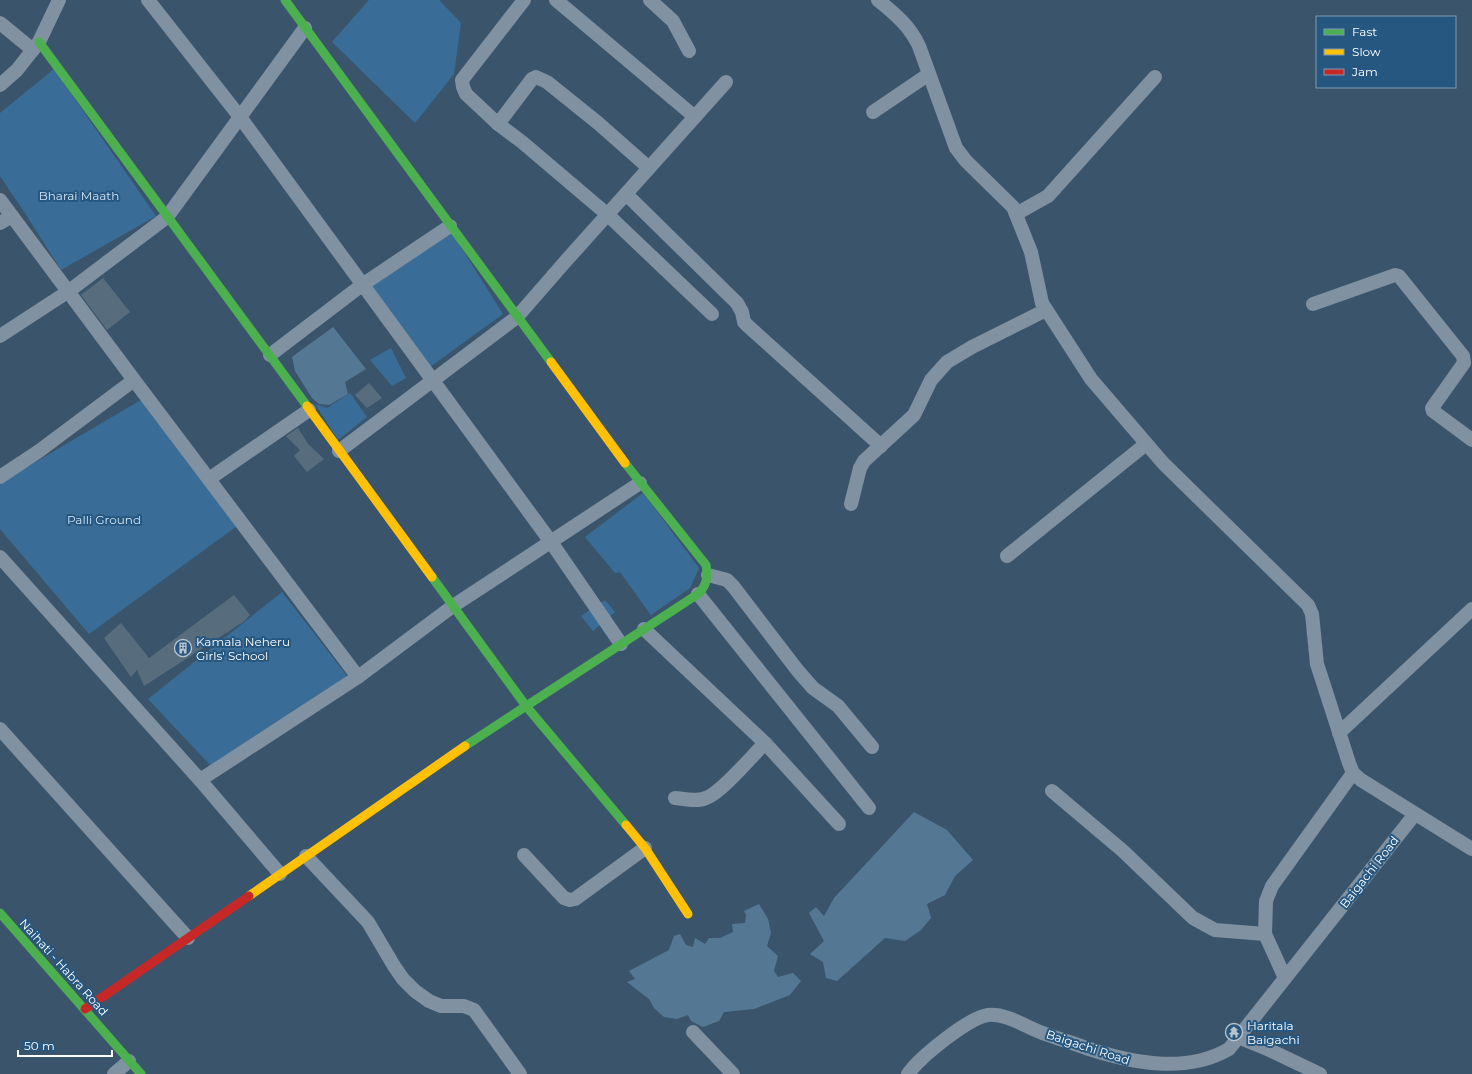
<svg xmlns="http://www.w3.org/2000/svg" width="1472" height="1074" viewBox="0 0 1472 1074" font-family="Montserrat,sans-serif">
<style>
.green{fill:#396d97}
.water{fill:#547894}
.building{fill:#576d7e}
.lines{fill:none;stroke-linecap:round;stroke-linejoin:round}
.street{stroke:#8091a1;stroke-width:14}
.fast{stroke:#4caf50;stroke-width:9}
.slow{stroke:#ffc107;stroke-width:9}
.jam{stroke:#c62828;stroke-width:9}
.labels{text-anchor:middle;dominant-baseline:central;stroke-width:4;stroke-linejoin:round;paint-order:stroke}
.park-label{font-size:12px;fill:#cfe4f5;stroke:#255780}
.poi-label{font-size:12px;fill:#fff;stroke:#255780;text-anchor:start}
.street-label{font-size:12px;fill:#fff;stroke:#255780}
</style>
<rect width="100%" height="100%" fill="#3a556b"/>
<g class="green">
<path d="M369,0h70l22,23 -7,51 -39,49 -83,-81z"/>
<path d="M54,69l102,147 -95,54 -38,-60 -23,-34v-63z"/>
<path d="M450,230l53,84 -80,58 -59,-86z"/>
<path d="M391,348l15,30 -14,8 -22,-26z"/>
<path d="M350,393l17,24 -29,23 -23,-36 12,4z"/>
<path d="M146,397l91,129 -148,108 -89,-105v-46z"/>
<path d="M643,493l56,75 -9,20 -39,27 -31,-43 -5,1 -30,-36z"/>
<path d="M282,592l65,84 -134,92 -65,-69z"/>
<path d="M605,600l10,12 -22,19 -12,-15z"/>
</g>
<g class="water">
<path d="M333,327l33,42 -21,13 3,12 -19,11 -10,-1 -7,-6 -17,-27 -3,-14z"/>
<path d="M914,812l33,18 26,30 -18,16 -10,19 -18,9 4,14 -10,12 -16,11 -20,-3 -48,43 -11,-3 -3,-16 -13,-8 14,-13 -15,-28 7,-6 8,9 10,-18z"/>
<path d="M759,904l9,15 3,14 -4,13 11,10 -4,15 4,6 15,-4 8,8 -11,14 -36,14 -30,3 -5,9 -16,6 -12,-6 -3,-6 -11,4 -13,-2 -10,-9 -5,-9 -22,-17 8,-3 -6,-8 40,-21 5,-14 6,-2 6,11 7,2 2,-9 10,6 4,-6h11l13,-6 -1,-8 13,-1 1,-8 -2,-4z"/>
</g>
<g class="building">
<path d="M103,278l27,34 -23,18 -26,-35z"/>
<path d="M369,383l13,15 -15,10 -12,-13z"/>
<path d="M298,428l10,16 16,15 -17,13 -13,-16 6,-6 -14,-14z"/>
<path d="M234,595l16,20 -7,7 -99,64 -7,-16 -6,7 -27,-39 17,-15 28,35z"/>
</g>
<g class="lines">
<g class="street">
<path d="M148,0l92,117 311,425 70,102"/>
<path d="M524,0l-59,76 -3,4 1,7 3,7 32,30 24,18 86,73 104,99"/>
<path d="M556,0l139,117"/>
<path d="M650,0l23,21 16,30"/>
<path d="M878,0c17,14 32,26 41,46l37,102 10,13 47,46 18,45 11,51 49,76 72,84 145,142 4,9 5,50 32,99 4,10 8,7 111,69"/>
<path d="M0,23l33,27"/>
<path d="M0,85l17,-15 22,-28 20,-42"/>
<path d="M873,112l56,-38"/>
<path d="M498,124l34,-45 4,-2 11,5 51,41 51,45"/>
<path d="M626,194l111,109 5,9 2,10 4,4 133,120"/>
<path d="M0,200l134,180 224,297"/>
<path d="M1016,214l32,-18 107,-119"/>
<path d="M0,223l12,-7"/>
<path d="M1313,304l82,-29 4,1 64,80 1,7 -32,45 1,3 39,29"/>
<path d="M0,336l69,-45 98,-74 138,-189"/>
<path d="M270,355l92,-70 88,-59"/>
<path d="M339,451l178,-134 47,-54 162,-181"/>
<path d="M0,477l39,-26 95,-71"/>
<path d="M209,479l100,-69"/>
<path d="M851,504l9,-36 4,-7 50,-46 17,-35 16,-18 25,-15 74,-37"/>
<path d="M1007,556l139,-112"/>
<path d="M0,557l200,223 80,94"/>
<path d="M708,575l19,5 6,6 65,85 15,17 25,18 34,41"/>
<path d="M698,594l171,214"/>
<path d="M644,629l121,114 74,81"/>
<path d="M0,729l188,209"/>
<path d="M1339,733l133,-124"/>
<path d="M200,780l158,-103 95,-71 187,-123"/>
<path d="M1052,791l71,60 70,67 22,12 50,4"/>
<path d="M675,798c10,1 22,4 31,0 15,-5 46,-42 59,-55"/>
<path d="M524,855l40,43 6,2 5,-1 70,-51"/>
<path d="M306,856l62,66 26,44 9,13 12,12 14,10 12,5h23l10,4 46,64"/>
<path d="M1285,978l-20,-44 1,-33 6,-15 81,-113"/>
<path d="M693,1032l40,42"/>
<path d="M1238,1037l27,11 55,26"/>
<path d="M114,1074l15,-13"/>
<path d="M908,1074c12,-17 60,-56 80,-59 17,-2 37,11 52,17 15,6 31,10 46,16 46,15 100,26 143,1l186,-235"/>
</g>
<g class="fast">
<path d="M285,0l266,362"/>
<path d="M39,42l268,364"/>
<path d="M432,577l94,129 100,119"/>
<path d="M465,746l233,-152c9,-9 10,-17 8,-29l-81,-102"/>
<path d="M0,913l141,161"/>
</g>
<g class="slow">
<path d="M551,362l74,101"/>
<path d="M307,406l125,171"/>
<path d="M626,825l19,23 43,66"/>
<path d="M249,896l216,-150"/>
</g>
<path class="jam" d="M85,1009l164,-113"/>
</g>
<defs>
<g id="building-ring" transform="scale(0.9)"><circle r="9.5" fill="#255780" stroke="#bac4cb" stroke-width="1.5"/><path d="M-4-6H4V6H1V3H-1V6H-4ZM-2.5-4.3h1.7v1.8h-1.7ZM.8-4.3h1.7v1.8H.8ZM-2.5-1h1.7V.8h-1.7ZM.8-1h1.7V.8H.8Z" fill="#bac4cb"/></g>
<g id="temple-ring" transform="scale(0.9)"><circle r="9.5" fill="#255780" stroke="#bac4cb" stroke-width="1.5"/><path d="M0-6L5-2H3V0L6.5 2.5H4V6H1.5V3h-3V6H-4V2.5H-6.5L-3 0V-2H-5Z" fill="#bac4cb"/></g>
</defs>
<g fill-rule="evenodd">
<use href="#building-ring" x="183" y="648"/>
<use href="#temple-ring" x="1234" y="1032"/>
</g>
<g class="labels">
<g class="park-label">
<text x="79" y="195">Bharai Maath</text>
<text x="104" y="519">Palli Ground</text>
</g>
<g class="poi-label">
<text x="196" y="641">Kamala Neheru<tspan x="196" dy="14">Girls' School</tspan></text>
<text x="1247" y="1025">Haritala<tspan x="1247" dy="14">Baigachi</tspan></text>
</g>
<g class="street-label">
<text transform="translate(1369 872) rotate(-52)">Baigachi Road</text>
<text transform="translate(64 967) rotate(48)">Naihati - Habra Road</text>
<text transform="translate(1088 1047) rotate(18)">Baigachi Road</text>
</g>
</g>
<rect x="1316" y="16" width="140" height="72" fill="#255780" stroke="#7c9ab3"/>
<rect x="1324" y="29" width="20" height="6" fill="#4caf50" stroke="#7c9ab3"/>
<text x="1352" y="36" font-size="12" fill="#ffffff">Fast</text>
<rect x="1324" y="49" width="20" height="6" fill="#ffc107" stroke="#7c9ab3"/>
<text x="1352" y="56" font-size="12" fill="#ffffff">Slow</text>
<rect x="1324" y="69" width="20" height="6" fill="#c62828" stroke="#7c9ab3"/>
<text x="1352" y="76" font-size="12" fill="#ffffff">Jam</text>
<path d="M18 1050v6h94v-6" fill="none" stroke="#ffffff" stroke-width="2"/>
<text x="24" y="1050" font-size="12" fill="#ffffff" stroke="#255780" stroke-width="3" paint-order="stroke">50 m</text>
</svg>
